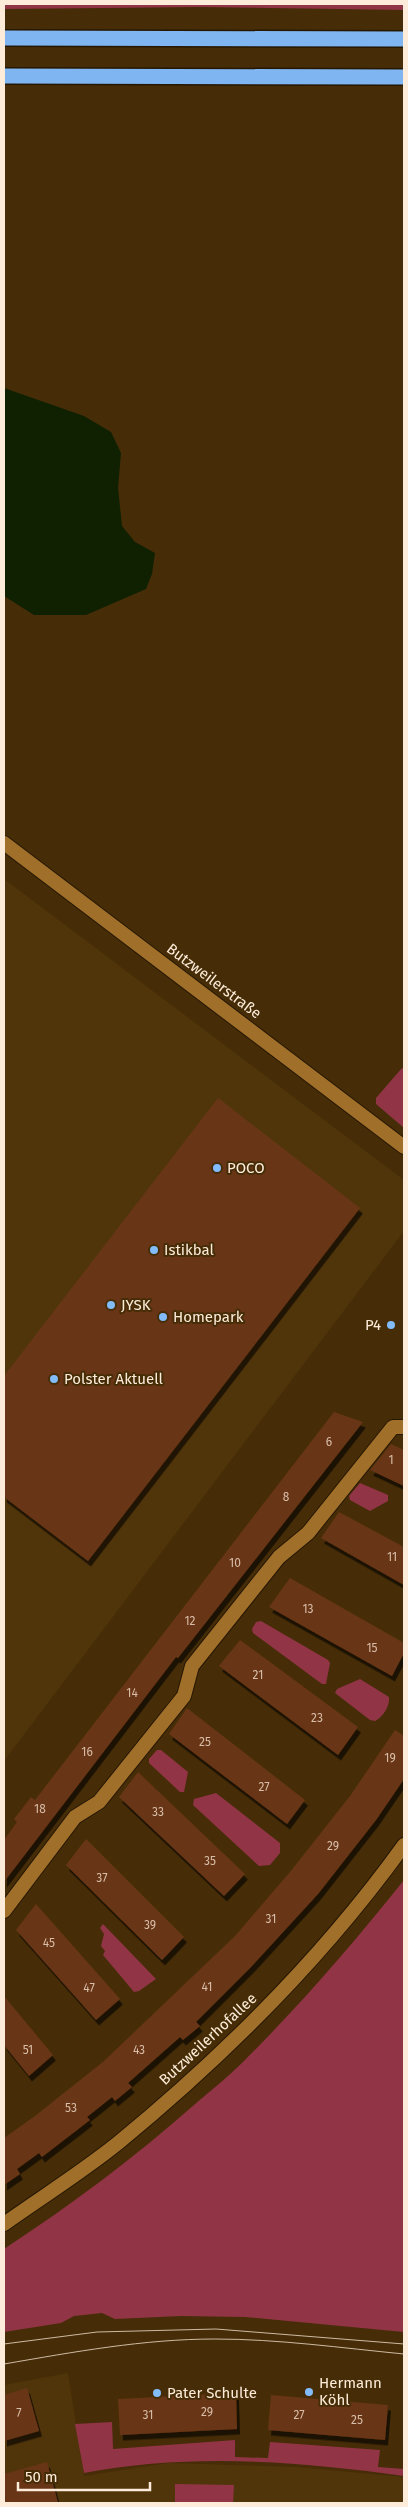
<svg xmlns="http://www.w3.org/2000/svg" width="408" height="2507" viewBox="0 0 408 2507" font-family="'Fira Sans',sans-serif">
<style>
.built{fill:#51350a}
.green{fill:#913446}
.water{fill:#0f2100}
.building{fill:#673615;filter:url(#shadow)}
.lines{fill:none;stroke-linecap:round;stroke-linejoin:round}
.minor-casing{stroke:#261703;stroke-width:16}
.tertiary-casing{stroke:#261703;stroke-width:16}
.motorway-casing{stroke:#261703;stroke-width:18}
.minor{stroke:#a06f2a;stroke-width:14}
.tertiary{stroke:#a06f2a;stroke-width:14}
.motorway{stroke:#7fb5f0;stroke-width:15}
.tram{stroke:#cdbaa2;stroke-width:1}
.poi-dot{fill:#83bcfb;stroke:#462d07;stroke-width:2}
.labels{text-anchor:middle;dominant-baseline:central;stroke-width:4;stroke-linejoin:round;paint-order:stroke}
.number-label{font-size:12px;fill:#d8bea8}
.street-label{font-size:15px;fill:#fdecd9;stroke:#462d07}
.poi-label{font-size:15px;fill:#fdecd9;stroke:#462d07;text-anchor:start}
</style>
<defs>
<filter id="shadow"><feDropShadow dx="3" dy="5.5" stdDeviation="0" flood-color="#0009"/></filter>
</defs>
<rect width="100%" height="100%" fill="#462d07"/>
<g class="built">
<path d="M4,879l400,301v51l-400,530z"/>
<path d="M68,2373l16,103 84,-13 129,4 107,10v26h-400v-118z"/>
</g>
<g class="green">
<path d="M4,4h400v6l-204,-3 -196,2z"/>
<path d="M402,1068l2,1v59l-28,-24v-6z"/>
<path d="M360,1483l28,12v6l-18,10 -20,-11 -1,-4z"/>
<path d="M261,1621l67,39 2,3 -4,21h-4l-69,-51 -1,-4 4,-7z"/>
<path d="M360,1679l29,18c1,9 -6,20 -14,24l-5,-1 -35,-27 2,-4z"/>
<path d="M157,1750h4l27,22 -4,20h-4l-31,-29v-4z"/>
<path d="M216,1793l64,50v10l-10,12 -11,1 -66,-61 1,-6z"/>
<path d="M404,1880v452l-159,-15 -64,-1 -66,3 -13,-6 -28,3 -13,7 -57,9v-83c67,-44 130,-91 190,-144 16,-14 34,-28 49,-43 57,-57 110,-118 161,-182z"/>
<path d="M103,1924l53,55 -17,12 -5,1 -31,-37 2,-4 -4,-5 3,-12 -4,-6z"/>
<path d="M112,2422l1,27 122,-9v17l33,1 2,-16 110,8 -2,17 26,2v7c-106,-15 -215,-23 -320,-3l-9,-49z"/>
<path d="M175,2484l59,1 -1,18h-58z"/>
</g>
<path class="water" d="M4,388l80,28 27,16 10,21 -3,35 4,38 13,16 20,11 -3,21 -6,15 -60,26h-52l-30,-19z"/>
<g class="building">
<path d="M218,1098l142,110 -272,353 -84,-64v-121z"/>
<path d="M334,1412l29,10 -185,236 -2,-1 -172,225v-42l13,-18 -3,-3 17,-22 4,3z"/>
<path d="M391,1444l13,6v36l-34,-16z"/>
<path d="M339,1512l65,35v38l-83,-47z"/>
<path d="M290,1578l114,65v10l-12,23 -123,-69z"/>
<path d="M240,1640l118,87 -20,28 -119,-89z"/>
<path d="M187,1708l118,92 -18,24 -118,-90z"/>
<path d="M395,1730l9,6v43l-28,41 -58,74 -67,73 -55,55 4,4 -17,14 -3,-3 -52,46 4,4 -17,14 -3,-4 -25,20 3,3 -48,37 -3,-4 -22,16 3,5 -16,11v-47l31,-22 69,-55 131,-125 55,-64 60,-76z"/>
<path d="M138,1772l107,102 -21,22 -105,-99z"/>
<path d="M86,1839l98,98 -22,23 -96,-95z"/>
<path d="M36,1904l84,95 -24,21 -80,-90z"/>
<path d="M4,1996l49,59 -24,21 -25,-31z"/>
<path d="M27,2388l12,43 -35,10v-46z"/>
<path d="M236,2393l1,36 -117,6 -2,-36z"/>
<path d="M271,2395l117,10 -3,35 -117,-10z"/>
<path d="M47,2462l11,41h-54v-29z"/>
</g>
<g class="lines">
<g class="minor-casing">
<g id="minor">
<path d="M4,1911l71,-94 24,-15 85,-106 8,-30 87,-109 29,-24 85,-106h11"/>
<path d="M4,2224c38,-27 78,-52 114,-81 106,-87 206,-187 286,-298"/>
</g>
</g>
<g class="tertiary-casing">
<path id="tertiary" d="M4,843l400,304"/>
</g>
<g class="motorway-casing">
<g id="motorway">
<path d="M4,38l400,1"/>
<path d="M4,76l400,1"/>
</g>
</g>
<use href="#minor" class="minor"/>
<use href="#tertiary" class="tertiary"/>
<use href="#motorway" class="motorway"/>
<g class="tram">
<path d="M4,2344l93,-12 119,-3 188,15"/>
<path d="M4,2364c70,-12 140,-25 211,-25 63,0 127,9 189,15"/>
</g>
</g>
<g class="poi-dot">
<circle cx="217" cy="1168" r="5"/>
<circle cx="154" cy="1250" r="5"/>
<circle cx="111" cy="1305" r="5"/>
<circle cx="163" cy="1317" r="5"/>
<circle cx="391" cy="1325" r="5"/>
<circle cx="54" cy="1379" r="5"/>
<circle cx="309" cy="2392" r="5"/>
<circle cx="157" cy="2393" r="5"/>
</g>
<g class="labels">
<g class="number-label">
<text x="329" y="1442">6</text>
<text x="391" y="1460">1</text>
<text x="286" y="1497">8</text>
<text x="392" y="1557">11</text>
<text x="235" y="1563">10</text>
<text x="308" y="1609">13</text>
<text x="190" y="1621">12</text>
<text x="372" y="1648">15</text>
<text x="258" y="1675">21</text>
<text x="132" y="1693">14</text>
<text x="317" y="1718">23</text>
<text x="205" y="1742">25</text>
<text x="87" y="1752">16</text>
<text x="390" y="1758">19</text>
<text x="264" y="1787">27</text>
<text x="40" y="1809">18</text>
<text x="158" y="1812">33</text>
<text x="333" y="1846">29</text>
<text x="210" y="1861">35</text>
<text x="102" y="1878">37</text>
<text x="271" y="1919">31</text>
<text x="150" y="1925">39</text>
<text x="49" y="1943">45</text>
<text x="207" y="1987">41</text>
<text x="89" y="1988">47</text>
<text x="28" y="2050">51</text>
<text x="139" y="2050">43</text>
<text x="71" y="2108">53</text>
<text x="207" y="2412">29</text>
<text x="19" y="2413">7</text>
<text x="148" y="2415">31</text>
<text x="299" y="2415">27</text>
<text x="357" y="2420">25</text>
</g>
<g class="street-label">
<text transform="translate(214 981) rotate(37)">Butzweilerstraße</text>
<text transform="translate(208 2039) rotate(-43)">Butzweilerhofallee</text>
</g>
<g class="poi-label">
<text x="227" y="1168">POCO</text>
<text x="164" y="1250">Istikbal</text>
<text x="121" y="1305">JYSK</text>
<text x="173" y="1317">Homepark</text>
<text x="381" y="1325" text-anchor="end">P4</text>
<text x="64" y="1379">Polster Aktuell</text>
<text x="319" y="2383">Hermann<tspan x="319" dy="17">Köhl</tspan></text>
<text x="167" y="2393">Pater Schulte</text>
</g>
</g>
<rect width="408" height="2507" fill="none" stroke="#fdecd9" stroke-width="10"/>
<path d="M18 2482v8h132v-8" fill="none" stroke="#fdecd9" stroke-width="2.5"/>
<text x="25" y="2482" font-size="15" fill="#fdecd9" stroke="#462d07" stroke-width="4" paint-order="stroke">50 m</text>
</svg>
